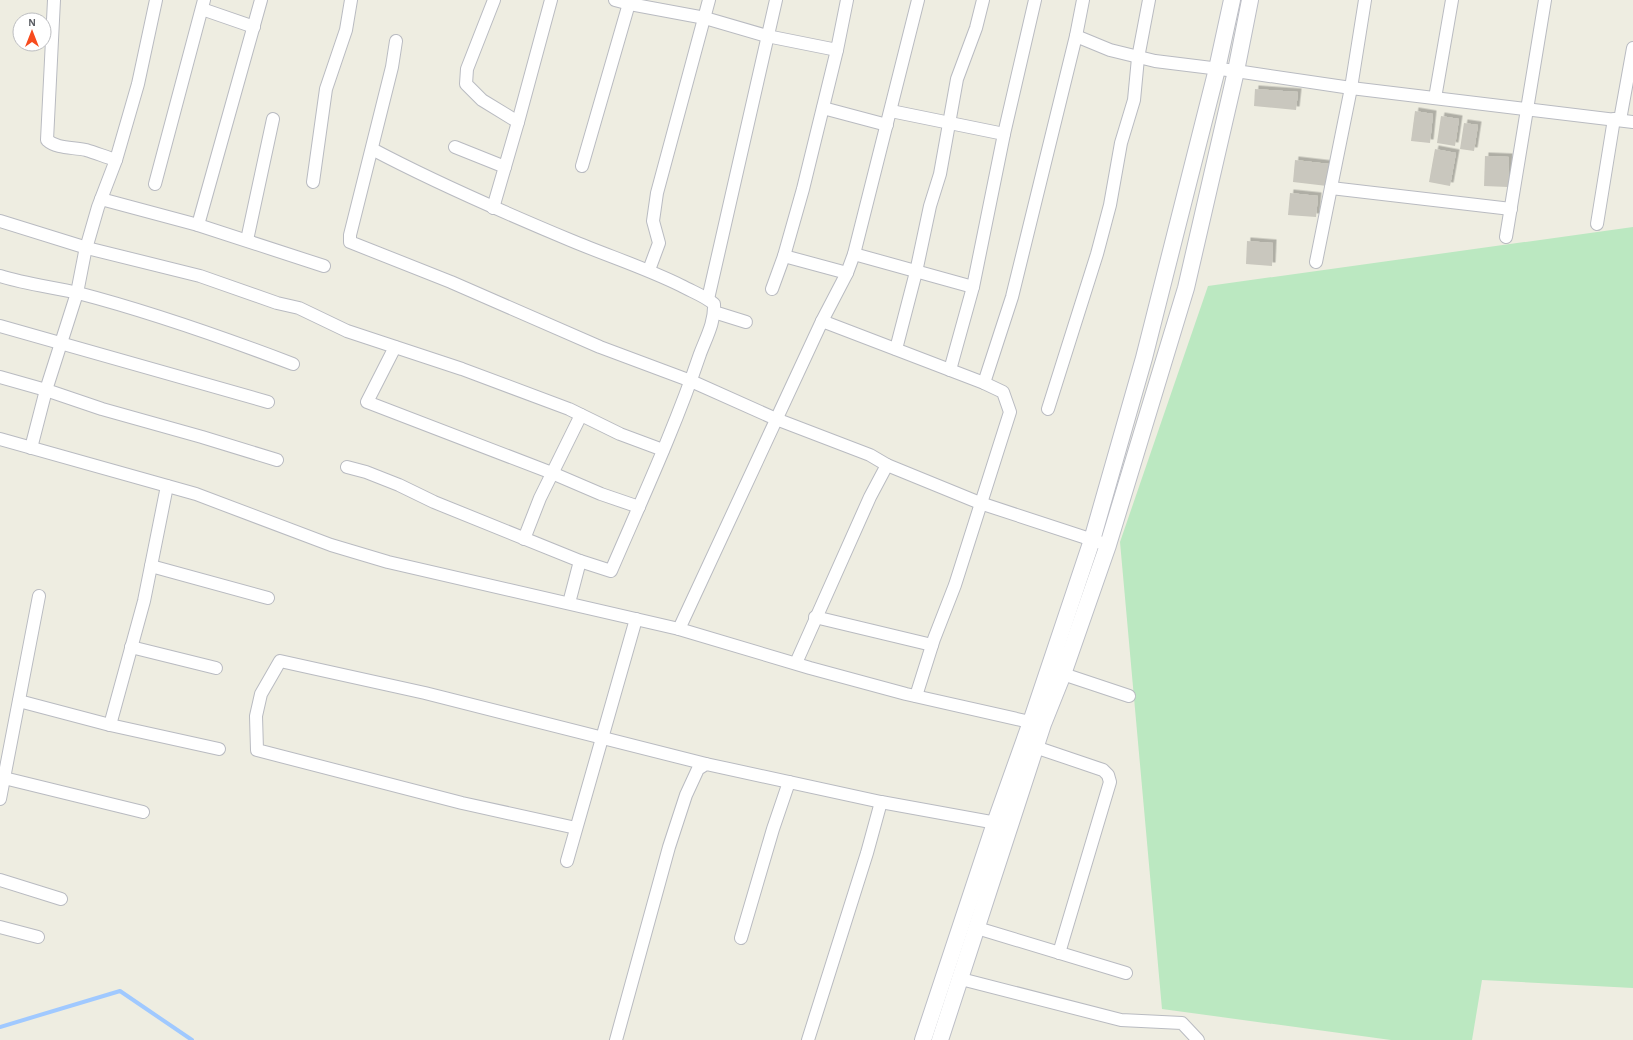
<svg xmlns="http://www.w3.org/2000/svg" width="1633" height="1040" viewBox="0 0 1633 1040" font-family="'Alegreya Sans',sans-serif">
<style>
.green{fill:#bbe8c1}
.lines{fill:none;stroke-linecap:round;stroke-linejoin:round}
.stream{stroke:#a0c9ff;stroke-width:4}
.building{fill:#c9c7be;filter:url(#shadow)}
.street-casing{stroke:#b9bbc1;stroke-width:14}
.secondary-casing{stroke:#bcbec6;stroke-width:18}
.street{stroke:#fff;stroke-width:12}
.secondary{stroke:#fff;stroke-width:16}
</style>
<defs>
<filter id="shadow"><feDropShadow dx="3.5" dy="-3.5" stdDeviation="0" flood-color="#0004"/></filter>
</defs>
<rect width="100%" height="100%" fill="#eeede1"/>
<path class="green" d="M1633,227v761l-151,-8 -10,60h-81l-229,-31 -42,-467 88,-256z"/>
<g class="lines">
<path class="stream" d="M0,1027l120,-36 72,49"/>
</g>
<g class="building">
<path d="M1255,89l43,3 -2,18 -42,-4z"/>
<path d="M1415,111l18,3 -3,29 -19,-2z"/>
<path d="M1441,116l18,3 -4,27 -18,-3z"/>
<path d="M1464,123l14,2 -4,26 -14,-2z"/>
<path d="M1435,149l21,4 -6,33 -21,-4z"/>
<path d="M1485,156l24,1 -1,30 -24,-1z"/>
<path d="M1295,160l34,4 -2,22 -34,-4z"/>
<path d="M1290,193l28,3 -2,21 -28,-2z"/>
<path d="M1247,241l26,2 -1,23 -26,-2z"/>
</g>
<g class="lines">
<g class="street-casing">
<g id="street">
<path d="M54,0l-7,140c10,9 26,7 39,10 10,3 20,7 30,10"/>
<path d="M494,0l-27,69 -1,15 16,16 36,22"/>
<path d="M615,0l15,4 75,14 62,18 70,14 10,-50"/>
<path d="M202,9l52,18"/>
<path d="M1076,36l7,-36"/>
<path d="M396,41l-4,26 -42,168v7l101,40 149,65 91,34 85,38 94,36 17,10 -17,32 -74,166"/>
<path d="M1435,98l17,-98"/>
<path d="M823,108l64,17"/>
<path d="M891,111l113,23"/>
<path d="M1620,120l13,-72"/>
<path d="M455,147l50,20"/>
<path d="M582,166l48,-166"/>
<path d="M313,182l13,-93 20,-59 5,-30"/>
<path d="M155,184l49,-184"/>
<path d="M1331,188l180,21"/>
<path d="M101,199l97,26 126,41"/>
<path d="M493,208l25,-86 33,-122"/>
<path d="M0,221l87,27 113,28 77,27 22,5 48,23 115,38 107,40 51,25 43,16"/>
<path d="M1597,224l17,-105"/>
<path d="M198,225l63,-225"/>
<path d="M1506,237l39,-237"/>
<path d="M247,240l26,-121"/>
<path d="M854,254l119,33"/>
<path d="M784,256l63,17"/>
<path d="M1316,262l35,-174 14,-88"/>
<path d="M649,270l10,-27 -6,-22 4,-28 52,-193"/>
<path d="M0,276c25,8 52,11 78,17 73,19 144,44 215,71"/>
<path d="M772,289l12,-33 19,-67 34,-139"/>
<path d="M708,299l68,-299"/>
<path d="M714,312l32,10"/>
<path d="M822,321l25,-48 7,-19 64,-254"/>
<path d="M0,326l268,76"/>
<path d="M395,347l-28,55 185,71 49,21 38,13"/>
<path d="M896,349l20,-77 14,-66 10,-32 17,-95 19,-51 7,-28"/>
<path d="M950,370l23,-83 31,-153 31,-134"/>
<path d="M0,377l46,13 56,19 100,28 75,23"/>
<path d="M984,383l28,-86 64,-261 34,14 45,11 81,10 115,17 282,34"/>
<path d="M1048,409l49,-155 13,-49 11,-62 13,-43 4,-42 11,-58"/>
<path d="M0,439l196,55 135,51 57,17 291,67 131,39 96,26 133,30"/>
<path d="M31,448l15,-58 31,-97 8,-41 13,-45 18,-47 22,-76 18,-84"/>
<path d="M887,465l93,38 128,42"/>
<path d="M347,467l19,5 33,13 35,17 146,59 31,10c31,-72 64,-143 89,-217 6,-16 15,-32 14,-50 -9,-8 -21,-12 -32,-18 -36,-18 -74,-30 -112,-46 -67,-28 -134,-57 -198,-91"/>
<path d="M524,539l16,-41 41,-83"/>
<path d="M151,566l117,32"/>
<path d="M569,603l11,-42"/>
<path d="M815,617l117,28"/>
<path d="M679,629l143,-308 162,62 19,9 7,20 -55,173 -21,54 -18,57"/>
<path d="M131,647l85,21"/>
<path d="M1063,674l66,22"/>
<path d="M19,701l91,24 109,24"/>
<path d="M110,725l34,-124 23,-115"/>
<path d="M1035,747l68,23 5,5 2,7 -51,171"/>
<path d="M4,778l139,34"/>
<path d="M0,799l39,-203"/>
<path d="M576,828l-114,-25 -205,-53 -1,-34 5,-22 19,-33 145,32 281,71"/>
<path d="M567,861l69,-242"/>
<path d="M0,880l61,19"/>
<path d="M0,927l38,10"/>
<path d="M977,928l149,45"/>
<path d="M741,938l32,-109 16,-47"/>
<path d="M961,979l160,41 61,3 16,17"/>
<path d="M616,1040l53,-193 17,-52 12,-26 8,-5 175,38 121,22"/>
<path d="M808,1040l59,-187 14,-51"/>
</g>
</g>
<g class="secondary-casing">
<g id="secondary">
<path d="M923,1040l72,-217 36,-101 61,-182 52,-182 73,-289 15,-69"/>
<path d="M940,1040l103,-316 20,-50 45,-129 78,-257 50,-217 14,-71"/>
</g>
</g>
<use href="#street" class="street"/>
<use href="#secondary" class="secondary"/>
</g>
<g transform="translate(32 32)"><circle r="19" fill="#ffffff" stroke="#bdbec1"/>
<path d="M0-3L7 15L0 10L-7 15Z" fill="#f74b1e"/>
<text y="-6" font-size="11" font-weight="bold" text-anchor="middle" fill="#5a5d63">N</text>
</g>
</svg>
